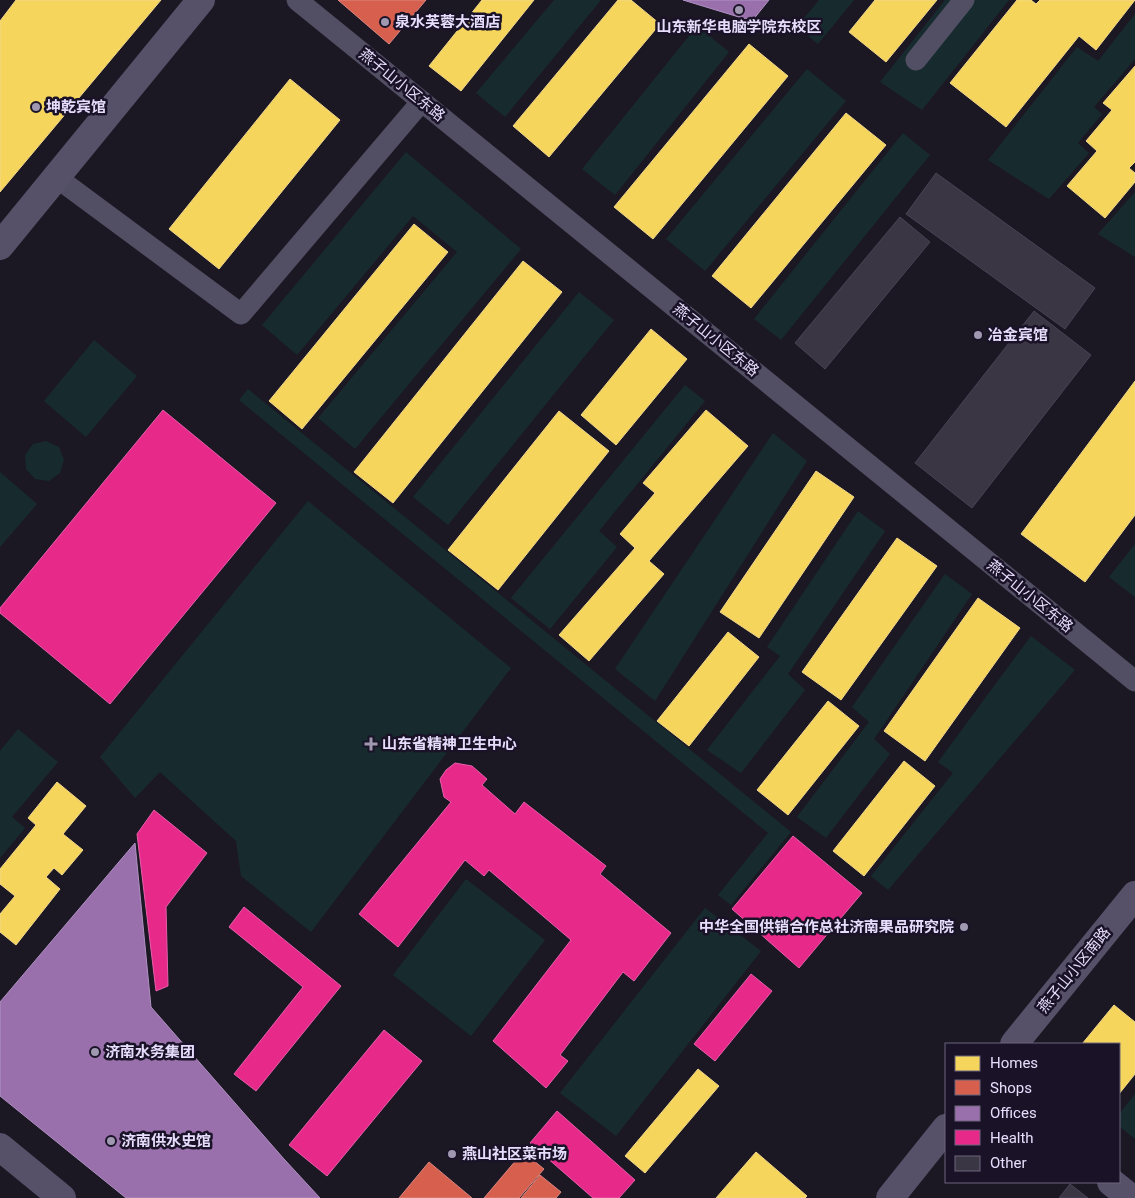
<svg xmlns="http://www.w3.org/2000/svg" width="1135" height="1198" viewBox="0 0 1135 1198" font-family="Roboto,'Noto Sans SC',sans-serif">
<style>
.green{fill:#172b2f}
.homes{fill:#f6d55c;stroke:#f1d78c}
.shops{fill:#d6604d;stroke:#db8682}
.offices{fill:#9970ab;stroke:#b091c3}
.health{fill:#e7298a;stroke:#e75fac}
.building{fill:#3b3644;stroke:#494356}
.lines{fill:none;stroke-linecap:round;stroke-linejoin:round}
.street{stroke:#524e63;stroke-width:21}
.secondary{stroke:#565169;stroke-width:28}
.poi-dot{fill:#9f98b0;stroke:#1a1328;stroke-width:2}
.labels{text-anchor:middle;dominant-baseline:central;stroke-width:5;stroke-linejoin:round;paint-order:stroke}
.poi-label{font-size:15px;font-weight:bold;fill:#e6ddfc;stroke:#1a1328;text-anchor:start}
.street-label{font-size:15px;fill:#e6ddfc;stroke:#1a1328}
</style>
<rect width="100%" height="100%" fill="#1b1823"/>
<g class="green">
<path d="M554,0h47l-96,117 -29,-24z"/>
<path d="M819,0h35l-36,44 -21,-17z"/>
<path d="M945,0h64l-87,110 -42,-28z"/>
<path d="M1135,14v45l-41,48 8,7 -24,29 11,10 -40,46 -61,-39 89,-113 21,14z"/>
<path d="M697,26l32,26 -114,143 -33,-26z"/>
<path d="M807,69l39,32 -141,170 -39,-32z"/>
<path d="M903,133l27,22 -149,185 -27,-21z"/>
<path d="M406,152l115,97 -166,200 -37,-31 139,-166 -44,-36 -116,139 -35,-30z"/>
<path d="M1135,192v65l-37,-23z"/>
<path d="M579,292l35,28 -166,205 -35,-28z"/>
<path d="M94,340l43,36 -51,61 -42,-36z"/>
<path d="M685,385l20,16 -106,130 18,16 -67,82 -39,-31z"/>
<path d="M248,389l543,443 -60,73 -13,-10 50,-62 -529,-433z"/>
<path d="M773,433l34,28 -152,240 -40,-32z"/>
<path d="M46,441l13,6 5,13 -4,13 -11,8 -14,-2 -9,-10 -1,-14 8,-11z"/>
<path d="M0,472l37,32 -37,43z"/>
<path d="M308,501l203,167 -200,264 -70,-56 -5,-35 -76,-69 -25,26 -35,-41z"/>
<path d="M858,511l27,20 -97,143 17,16 -64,83 -34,-23 73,-94 -13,-9z"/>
<path d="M1135,544v53l-26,-20z"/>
<path d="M945,574l27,20 -98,145 16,15 -64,84 -29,-21 72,-95 -17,-15z"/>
<path d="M1031,636l44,34 -187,220 -17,-14 82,-103 -15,-11z"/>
<path d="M18,729l40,33 -46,55 13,11 -25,30v-107z"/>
<path d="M466,879l79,61 -74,96 -78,-61z"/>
<path d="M705,908l56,43 -145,185 -56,-43z"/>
<path d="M1135,1094v45l-16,-13v-12z"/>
</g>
<g class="homes">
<path d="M16,0h145l-161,192v-171z"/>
<path d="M482,0h52l-73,91 -32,-25z"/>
<path d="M618,0h13l29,24 -111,133 -36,-31z"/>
<path d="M875,0h62l-51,62 -37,-30z"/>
<path d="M1017,0h14l5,4 4,-4h95l-39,50 -17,-14 -73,91 -56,-44z"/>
<path d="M749,44l39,32 -135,163 -39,-32z"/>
<path d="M1135,66v96l-6,6 6,5v9l-30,36 -38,-32 30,-35 -11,-10 26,-31 -9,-7z"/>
<path d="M290,79l50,41 -121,149 -50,-40z"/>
<path d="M846,113l40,32 -135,163 -39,-32z"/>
<path d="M414,224l34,28 -146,177 -33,-28z"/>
<path d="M523,261l39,31 -169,211 -39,-31z"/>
<path d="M651,329l36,30 -71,86 -35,-30z"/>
<path d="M1135,381v134l-50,67 -64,-48z"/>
<path d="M706,410l42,36 -99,115 15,13 -75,87 -30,-26 76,-87 -15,-14 35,-41 -12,-10z"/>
<path d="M559,411l50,40 -111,139 -50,-40z"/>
<path d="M816,471l38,26 -95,141 -39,-26z"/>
<path d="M897,538l40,28 -96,134 -39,-28z"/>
<path d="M978,598l42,30 -95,133 -41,-30z"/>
<path d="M728,632l31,25 -70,89 -32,-25z"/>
<path d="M828,701l31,25 -71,89 -31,-25z"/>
<path d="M904,761l31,25 -71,90 -31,-25z"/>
<path d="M57,782l29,24 -23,28 20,16 -21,25 -8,-7 -8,9 14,12 -44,56 -16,-13v-18l15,-18 -15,-12v-15l36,-44 -8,-7z"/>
<path d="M1114,1005l21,17v52l-16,20v-50h-37z"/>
<path d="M698,1069l21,17 -74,87 -20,-17z"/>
<path d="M756,1152l51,44 -2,2h-89z"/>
</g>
<g class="shops">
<path d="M338,0h88l-37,44z"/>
<path d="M523,1152l21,17 -25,29h-35z"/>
<path d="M429,1162l43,36h-73z"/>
<path d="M540,1175l21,17 -5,6h-35z"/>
</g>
<g class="offices">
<path d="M683,0h86l-17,21z"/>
<path d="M135,843l16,164 133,152 36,39h-194l-126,-102v-94z"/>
</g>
<g class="health">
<path d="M163,410l113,93 -166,201 -110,-91v-5z"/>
<path d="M455,763l17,3 15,13 -5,6 33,29 9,-12 82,64 -6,8 71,59 -37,48 -11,-9 -63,83 8,6 -22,27 -53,-47 78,-101 -82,-70 -5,6 -19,-16 -67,87 -39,-33 92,-112 -7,-5 -4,-18 6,-9z"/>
<path d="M154,810l53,43 -41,54 2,79 -12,5 -19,-157z"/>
<path d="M793,836l69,57 -63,75 -67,-59z"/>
<path d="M244,907l97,79 -85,105 -22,-17 69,-87 -74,-60z"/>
<path d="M751,974l21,17 -57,70 -21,-17z"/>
<path d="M384,1030l38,31 -95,115 -38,-31z"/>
<path d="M557,1111l78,69 -16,18h-26l-63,-55z"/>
</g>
<g class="building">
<path d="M936,173l159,115 -30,41 -159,-115z"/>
<path d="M900,217l30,25 -105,127 -30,-26z"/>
<path d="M1034,311l57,44 -119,153 -57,-45z"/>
<path d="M1070,1184l18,14h-29z"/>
</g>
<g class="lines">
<g class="street">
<path d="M297,0l838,681"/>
<path d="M916,60l48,-60"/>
<path d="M56,177l185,137 181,-213"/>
</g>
<g class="secondary">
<path d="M0,246l201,-246"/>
<path d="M1014,1044l121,-149"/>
<path d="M0,1147l62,51"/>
<path d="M1111,1182l20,16"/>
<path d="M890,1198l56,-70"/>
</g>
</g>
<g class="poi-dot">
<circle cx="739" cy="10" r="5"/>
<circle cx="385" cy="22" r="5"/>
<circle cx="36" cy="107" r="5"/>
<circle cx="978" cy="335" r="5"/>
<path d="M368.5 736.5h5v5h5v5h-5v5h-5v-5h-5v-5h5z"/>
<circle cx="964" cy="927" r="5"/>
<circle cx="95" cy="1052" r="5"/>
<circle cx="111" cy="1141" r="5"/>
<circle cx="452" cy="1154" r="5"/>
</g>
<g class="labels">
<g class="poi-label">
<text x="395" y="22">泉水芙蓉大酒店</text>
<text x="739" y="27" text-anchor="middle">山东新华电脑学院东校区</text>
<text x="46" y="107">坤乾宾馆</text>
<text x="988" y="335">冶金宾馆</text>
<text x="382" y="744">山东省精神卫生中心</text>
<text x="954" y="927" text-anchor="end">中华全国供销合作总社济南果品研究院</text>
<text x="105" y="1052">济南水务集团</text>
<text x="121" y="1141">济南供水史馆</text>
<text x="462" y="1154">燕山社区菜市场</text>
</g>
<g class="street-label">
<text transform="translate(402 85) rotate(39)">燕子山小区东路</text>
<text transform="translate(716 340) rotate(39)">燕子山小区东路</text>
<text transform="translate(1030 596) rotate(39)">燕子山小区东路</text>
<text transform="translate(1074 970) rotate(-51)">燕子山小区南路</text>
</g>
</g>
<rect x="945" y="1043" width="175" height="140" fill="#1a1328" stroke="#6c647d"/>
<rect x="955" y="1056" width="25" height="15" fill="#f6d55c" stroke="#6c647d"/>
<text x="990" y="1068" font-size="15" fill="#e6ddfc">Homes</text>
<rect x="955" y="1080" width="25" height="15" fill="#d6604d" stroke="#6c647d"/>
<text x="990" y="1093" font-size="15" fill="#e6ddfc">Shops</text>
<rect x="955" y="1106" width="25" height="15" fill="#9970ab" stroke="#6c647d"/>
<text x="990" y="1118" font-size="15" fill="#e6ddfc">Offices</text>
<rect x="955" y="1130" width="25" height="15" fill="#e7298a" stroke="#6c647d"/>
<text x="990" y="1143" font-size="15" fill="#e6ddfc">Health</text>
<rect x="955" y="1156" width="25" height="15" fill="#3b3644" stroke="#6c647d"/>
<text x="990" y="1168" font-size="15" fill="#e6ddfc">Other</text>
</svg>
